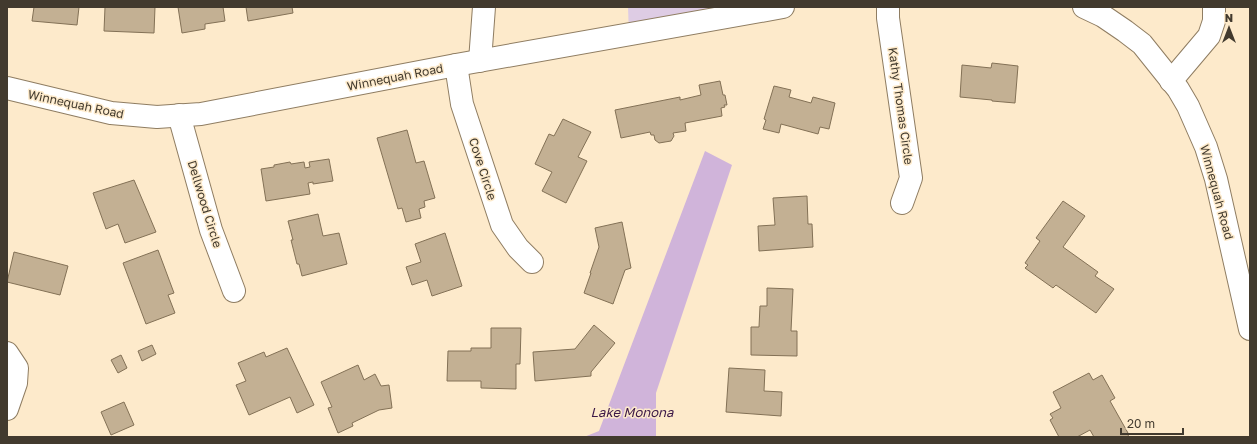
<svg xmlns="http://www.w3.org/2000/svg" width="1257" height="444" viewBox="0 0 1257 444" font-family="'Golos Text',sans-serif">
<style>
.green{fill:#decce4}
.water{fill:#d0b4da}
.building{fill:#c3b093;stroke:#837156}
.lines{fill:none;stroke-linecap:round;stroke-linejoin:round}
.minor-casing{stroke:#8f7d62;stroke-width:24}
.minor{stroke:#fff;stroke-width:22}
.labels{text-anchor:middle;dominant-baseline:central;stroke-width:3;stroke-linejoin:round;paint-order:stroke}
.street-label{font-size:12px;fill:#423a2e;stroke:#fdeacb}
.water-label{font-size:13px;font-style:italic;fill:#3c1847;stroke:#fdeacb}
</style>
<rect width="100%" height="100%" fill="#fdeacb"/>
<path class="green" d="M628,7h155l-154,28z"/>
<path class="water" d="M705,151l27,14 -76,228v44h-72l15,-6z"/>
<g class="building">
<path d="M34,7h45l-2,18 -45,-4z"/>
<path d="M105,7h50l-1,26 -50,-2z"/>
<path d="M178,7h45l2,14 -20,3v5l-23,4z"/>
<path d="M246,7h46l1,6 -45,8z"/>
<path d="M992,63l26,3 -3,37 -23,-2v-1l-32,-3 2,-32 29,3z"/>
<path d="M720,81l3,14h2l2,10h-3l1,2 -4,1 1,8 -37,7 1,8 -13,2 1,3 -3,5 -12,2 -4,-3 -1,-5h-3l-1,-3 -29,6 -6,-28 65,-13v3l21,-5 -2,-10z"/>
<path d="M774,86l17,4 -2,7 22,6 2,-6 22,6 -6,26 -9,-2 -2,7 -37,-10 -2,9 -16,-4 3,-9 -2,-1z"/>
<path d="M563,119l28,13 -13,25 9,4 -21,42 -24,-12 10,-19 -17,-8 14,-30 5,2z"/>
<path d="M407,130l9,33 8,-2 11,37 -11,3 1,6 -6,2 2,9 -15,4 -4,-14 -4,1 -21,-71z"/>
<path d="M329,159l4,22 -20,3v-2l-5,1 2,11 -44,7 -5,-32 13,-2v-2l16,-3 1,2 13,-2 1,6 5,-1 -1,-5z"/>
<path d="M134,180l22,52 -31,11 -7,-19 -12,5 -13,-36z"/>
<path d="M807,196l1,28h4l1,23 -54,4 -1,-25 17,-1 -2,-27z"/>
<path d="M1063,201l22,15 -22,31 35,25 -3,4 19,13 -18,24 -40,-28 -3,3 -28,-20 3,-3 -3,-2 15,-22 -4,-3z"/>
<path d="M318,214l5,22 16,-3 8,31 -45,12 -3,-12h-2l-6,-24h2l-5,-19z"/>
<path d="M622,222l9,46 -6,2 -12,34 -29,-11 7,-20h-1l9,-26 -4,-19z"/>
<path d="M445,233l17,53 -30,10 -5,-16 -15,5 -6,-18 15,-5 -6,-18z"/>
<path d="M158,250l16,43 -6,2 7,18 -29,11 -23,-61z"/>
<path d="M14,252l54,14 -8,29 -53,-13z"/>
<path d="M767,288l26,1 -2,42h6v25l-46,-1v-28h8l1,-21h7z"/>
<path d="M594,325l21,18 -24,29v4l-56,5 -2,-29 42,-3z"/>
<path d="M491,328h30l-1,36h-4v25l-35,-1v-7h-34l1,-30h23v-3h20z"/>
<path d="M152,345l4,9 -14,7 -4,-10z"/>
<path d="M287,348l27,57 -17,8 -7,-16 -41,18 -13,-30 10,-4 -8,-18 26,-11 2,5z"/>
<path d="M121,355l6,13 -9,5 -7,-13z"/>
<path d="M358,365l6,15 11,-6 6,12 8,-1 3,23 -13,2 -27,13 1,3 -15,7 -10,-25 4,-1 -11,-25z"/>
<path d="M729,368l36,2 -1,21 18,1 -1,24 -55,-4z"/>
<path d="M1089,373l4,7 9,-5 13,23 -5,3 18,32h-1l2,4h-35l-4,-7 -13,7h-18l-9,-17 3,-2 -3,-4 11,-6 -8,-16z"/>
<path d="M124,402l10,23 -23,10 -10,-23z"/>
</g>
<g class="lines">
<g class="minor-casing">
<g id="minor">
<path d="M888,7v11l23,160 -9,25"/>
<path d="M1084,7l19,9 22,15 17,13 36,45 10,17 18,41 10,32 34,150"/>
<path d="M480,61l4,-54"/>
<path d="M456,65l6,39 40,121 16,23 14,14"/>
<path d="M1171,81l38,-45 5,-15v-14"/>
<path d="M7,88l104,25 46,4 44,-3 255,-49 327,-58"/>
<path d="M179,115l32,115 23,61"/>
<path d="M7,353l10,15 -1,15 -9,26"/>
</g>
</g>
<use href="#minor" class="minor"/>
</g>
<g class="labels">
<g class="street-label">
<text transform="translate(395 77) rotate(-11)">Winnequah Road</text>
<text transform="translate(76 104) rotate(12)">Winnequah Road</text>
<text transform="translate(901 106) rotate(82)">Kathy Thomas Circle</text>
<text transform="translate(483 169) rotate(72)">Cove Circle</text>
<text transform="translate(1217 192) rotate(75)">Winnequah Road</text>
<text transform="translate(205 204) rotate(73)">Dellwood Circle</text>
</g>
<g class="water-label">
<text x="632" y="412">Lake Monona</text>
</g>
</g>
<rect width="1257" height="444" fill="none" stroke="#423a2e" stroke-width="16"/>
<g transform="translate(1229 28)" stroke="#fdeacb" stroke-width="3" paint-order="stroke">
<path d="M0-3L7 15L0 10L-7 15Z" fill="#423a2e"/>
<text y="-6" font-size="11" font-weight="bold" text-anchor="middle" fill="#423a2e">N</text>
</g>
<path d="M1121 428v6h62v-6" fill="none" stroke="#423a2e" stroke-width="2"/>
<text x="1127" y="428" font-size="12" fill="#423a2e" stroke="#fdeacb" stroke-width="3" paint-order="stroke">20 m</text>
</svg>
